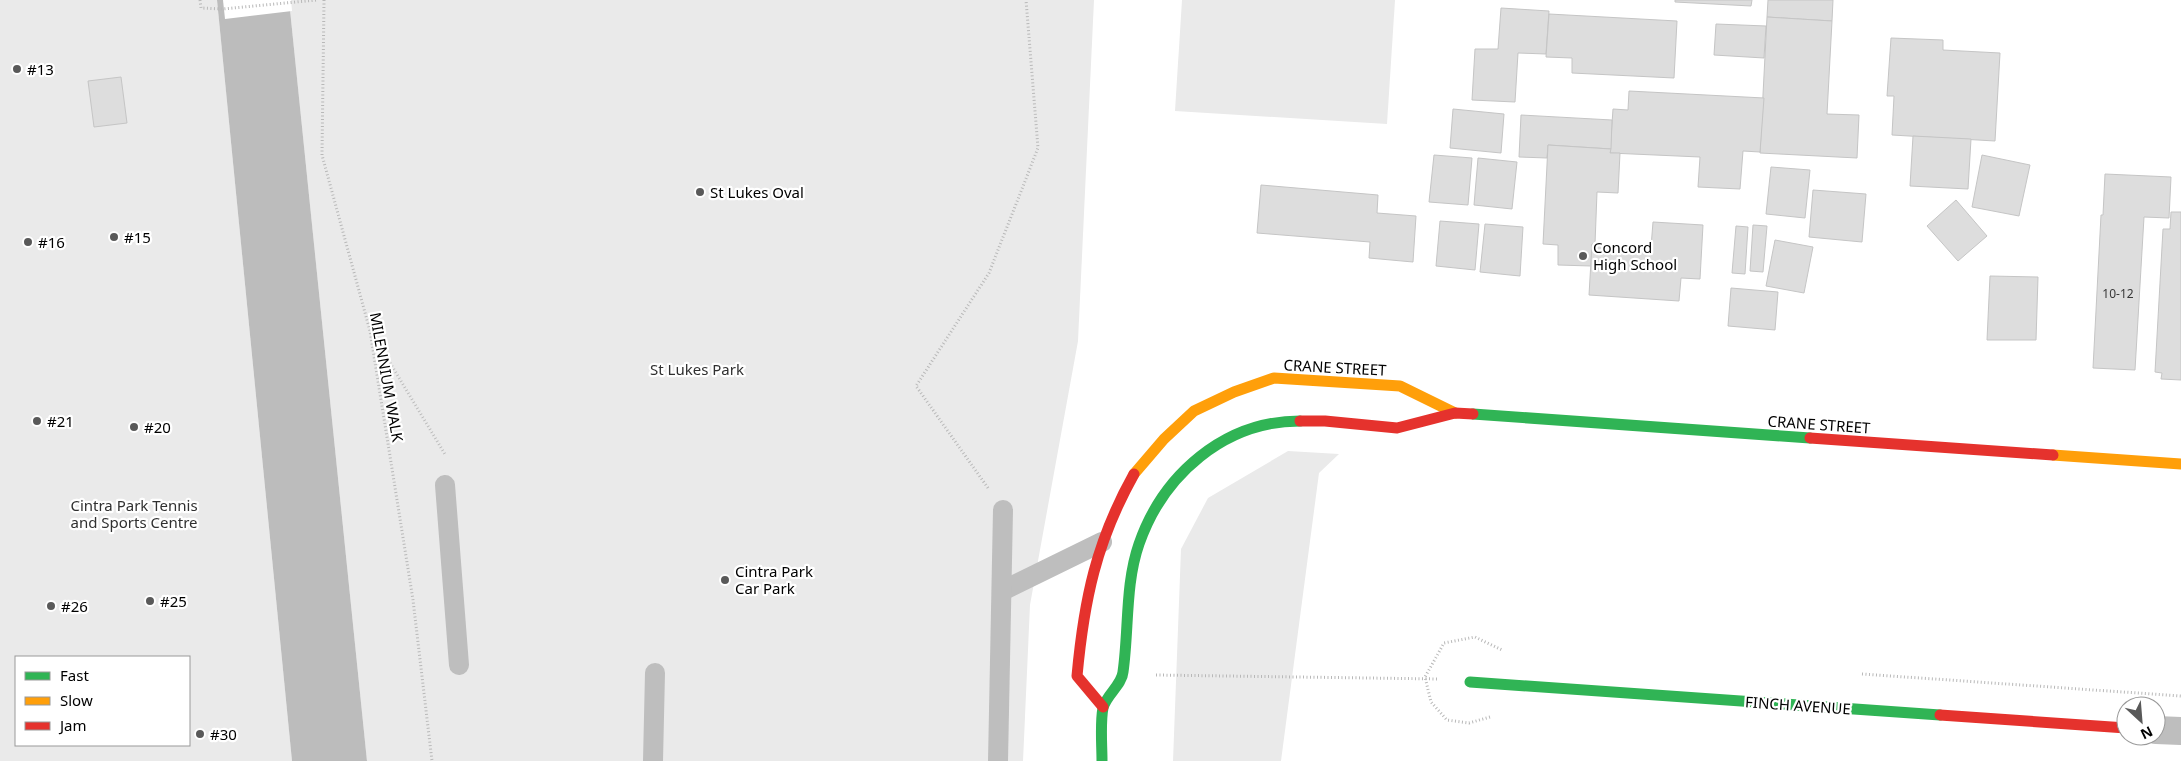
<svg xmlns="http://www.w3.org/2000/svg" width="2181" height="761" viewBox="0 0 2181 761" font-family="'Noto Sans',sans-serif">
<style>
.green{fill:#eaeaea;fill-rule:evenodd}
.water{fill:#bcbcbc}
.pier{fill:#fff}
.building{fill:#ddd;stroke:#c5c5c5}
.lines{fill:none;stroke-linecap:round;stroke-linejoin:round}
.path{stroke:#b8b8b8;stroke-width:3;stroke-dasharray:1 2.5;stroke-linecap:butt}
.lane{stroke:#bebebe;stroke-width:20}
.street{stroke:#bebebe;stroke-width:28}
.fast{stroke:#30b455;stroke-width:11}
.slow{stroke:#ff9f0a;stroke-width:11}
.jam{stroke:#e5322d;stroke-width:11}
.poi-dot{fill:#595959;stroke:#fff;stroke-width:2}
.labels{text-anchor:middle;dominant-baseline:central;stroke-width:4.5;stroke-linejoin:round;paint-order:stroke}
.number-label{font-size:12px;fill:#373737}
.poi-label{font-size:15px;fill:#000;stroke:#fff;text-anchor:start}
.street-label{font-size:15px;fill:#000;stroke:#fff}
.park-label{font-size:15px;fill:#303030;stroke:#fff}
</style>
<rect width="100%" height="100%" fill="#fff"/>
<g class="green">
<path d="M0,0h217l75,761h-292zM16,657h173v88h-173z"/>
<path d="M289,0h805l-16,341 -48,264 -7,156h-656z"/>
<path d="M1182,0h213l-8,124 -212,-13z"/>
<path d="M1288,451l51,3 -20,19 -38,288h-108l8,-212 27,-51z"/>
</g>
<path class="water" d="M217,0h72l78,761h-75z"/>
<path class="pier" d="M223,0h68l1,11 -67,8z"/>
<g class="building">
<path d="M1675,0h77l-1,6 -76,-4z"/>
<path d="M1768,0h65l-1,21 -65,-4z"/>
<path d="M1501,8l48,3 -3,43 -28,-1 -3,49 -43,-2 3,-51h23z"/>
<path d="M1549,14l128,7 -3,57 -102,-5v-15l-26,-1z"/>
<path d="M1767,17l65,4 -5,93 32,1 -2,43 -97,-5z"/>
<path d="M1716,24l50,2 -2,32 -50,-3z"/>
<path d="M1891,38l52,2v10l57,3 -5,88 -103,-6 2,-39h-7z"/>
<path d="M121,77l6,46 -33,4 -6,-46z"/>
<path d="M1629,91l135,7 -4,54 -17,-1 -3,38 -42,-2 2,-30 -90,-4 3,-44 15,1z"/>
<path d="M1453,109l51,5 -3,39 -51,-5z"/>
<path d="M1521,115l91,5 -1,29 -63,-4 -1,13 -28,-1z"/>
<path d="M1913,136l58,3 -3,50 -58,-3z"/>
<path d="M1548,145l63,4 -1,4h10l-2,40 -21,-1 -2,52h-3l-1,22 -33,-1v-20l-15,-1z"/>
<path d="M1434,155l38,3 -4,47 -39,-3z"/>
<path d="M1982,155l48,10 -11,51 -47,-9z"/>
<path d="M1478,158l39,4 -5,47 -38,-4z"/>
<path d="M1771,167l39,3 -5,48 -39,-4z"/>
<path d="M2105,174l66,3 -2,41 -25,-1 -9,153 -42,-2 8,-153h2z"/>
<path d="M1261,185l117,10 -1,18 39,3 -3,46 -44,-4 1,-16 -113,-9z"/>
<path d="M1813,190l53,4 -4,48 -53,-5z"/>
<path d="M1956,200l31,36 -29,25 -31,-35z"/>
<path d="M2171,212h10v168l-20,-1 1,-6 -7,-1 8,-143h7z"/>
<path d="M1440,221l39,3 -4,46 -39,-4z"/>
<path d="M1653,222l50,3 -3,54 -19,-1 -2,23 -90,-6 3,-51 59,3z"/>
<path d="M1485,224l38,3 -3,49 -40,-4z"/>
<path d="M1753,225l14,1 -4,46 -13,-1z"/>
<path d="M1736,226l12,1 -3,47 -13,-1z"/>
<path d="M1775,240l38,7 -9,46 -38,-7z"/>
<path d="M1990,276l48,1 -2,63h-49z"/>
<path d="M1731,288l47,4 -3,38 -47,-4z"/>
</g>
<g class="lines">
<g class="path">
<path d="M200,0l1,8 22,1 94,-9"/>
<path d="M324,0l-2,155 48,176 43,269 19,161"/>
<path d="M372,333l74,123"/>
<path d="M988,488l-72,-102 73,-113 49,-125 -12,-148"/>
<path d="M1862,674l319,22"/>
<path d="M1156,675l283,4"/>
<path d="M1490,717l-21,6 -22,-3 -16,-18 -6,-25 19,-34 31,-6 27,13"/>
</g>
<g class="lane">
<path d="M445,485l14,180"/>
<path d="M1002,591l100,-49"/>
<path d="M653,761l2,-88"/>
<path d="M998,761l5,-251"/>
</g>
<path class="street" d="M2156,730l25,1"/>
<g class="fast">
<path d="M1473,414l337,24"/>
<path d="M1470,682l470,33"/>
<path d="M1102,761c0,-16 -2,-38 1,-53 3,-13 19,-23 20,-36 6,-42 2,-88 16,-128 24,-69 85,-123 161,-123"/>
</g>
<g class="slow">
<path d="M2053,455l128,9"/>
<path d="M1134,474l30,-35 30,-28 40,-19 40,-14 126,8 55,27"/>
</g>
<g class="jam">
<path d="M1300,421h25l72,7 58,-15 18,1"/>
<path d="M1810,438l243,17"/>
<path d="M1103,707l-26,-31c7,-76 19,-134 57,-202"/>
<path d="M1940,715l186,13"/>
</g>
</g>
<g class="poi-dot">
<circle cx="17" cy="69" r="5"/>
<circle cx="700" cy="192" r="5"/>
<circle cx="114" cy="237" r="5"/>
<circle cx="28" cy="242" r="5"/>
<circle cx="1583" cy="256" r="5"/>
<circle cx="37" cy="421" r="5"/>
<circle cx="134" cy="427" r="5"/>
<circle cx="725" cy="580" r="5"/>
<circle cx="150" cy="601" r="5"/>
<circle cx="51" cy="606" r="5"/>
<circle cx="200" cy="734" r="5"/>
</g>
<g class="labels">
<g class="number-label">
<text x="2118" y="293">10-12</text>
</g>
<g class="poi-label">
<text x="27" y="69">#13</text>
<text x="710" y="192">St Lukes Oval</text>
<text x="124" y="237">#15</text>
<text x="38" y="242">#16</text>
<text x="1593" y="247">Concord<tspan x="1593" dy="17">High School</tspan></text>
<text x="47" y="421">#21</text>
<text x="144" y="427">#20</text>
<text x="735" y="571">Cintra Park<tspan x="735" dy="17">Car Park</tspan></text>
<text x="160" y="601">#25</text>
<text x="61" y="606">#26</text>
<text x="210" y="734">#30</text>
</g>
<g class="street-label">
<text transform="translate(1335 367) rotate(3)">CRANE STREET</text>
<text transform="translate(387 377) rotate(80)">MILENNIUM WALK</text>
<text transform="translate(1819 424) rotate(4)">CRANE STREET</text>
<text transform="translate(1798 705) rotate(4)">FINCH AVENUE</text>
</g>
<g class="park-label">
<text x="697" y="369">St Lukes Park</text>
<text x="134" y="505">Cintra Park Tennis<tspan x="134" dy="17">and Sports Centre</tspan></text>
</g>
</g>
<rect x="15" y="656" width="175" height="90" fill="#ffffff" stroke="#999999"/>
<rect x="25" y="672" width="25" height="8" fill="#30b455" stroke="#999999"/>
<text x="60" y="681" font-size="15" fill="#000000">Fast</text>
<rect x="25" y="697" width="25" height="8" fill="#ff9f0a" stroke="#999999"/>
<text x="60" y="706" font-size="15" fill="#000000">Slow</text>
<rect x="25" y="722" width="25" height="8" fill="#e5322d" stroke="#999999"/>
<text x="60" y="731" font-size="15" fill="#000000">Jam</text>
<g transform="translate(2141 721) rotate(154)"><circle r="24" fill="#ffffff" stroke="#999999"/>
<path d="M0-4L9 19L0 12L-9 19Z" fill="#595959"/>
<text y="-8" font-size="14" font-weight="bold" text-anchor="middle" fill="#000000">N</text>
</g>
</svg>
